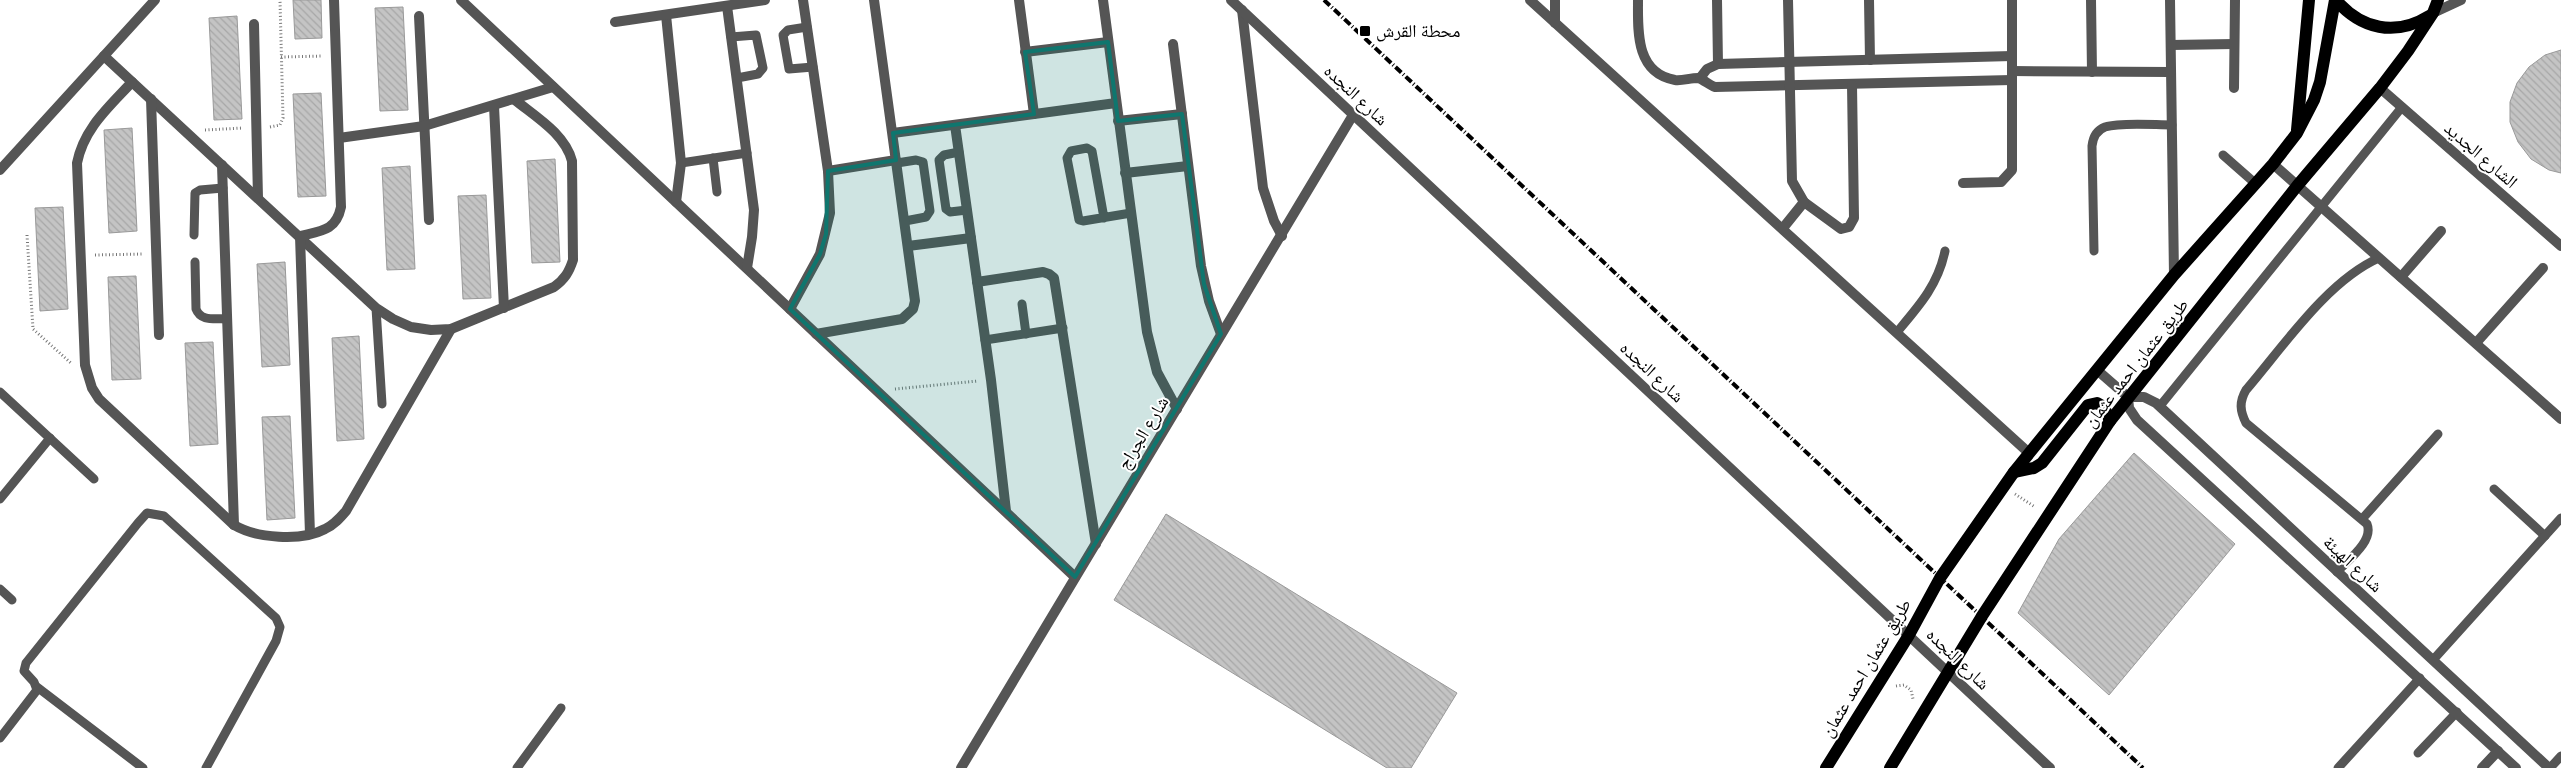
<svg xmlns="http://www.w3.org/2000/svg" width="2561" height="768" viewBox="0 0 2561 768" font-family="'Fira Sans Condensed','Noto Naskh Arabic',sans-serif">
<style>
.building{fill:url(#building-back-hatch);stroke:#999}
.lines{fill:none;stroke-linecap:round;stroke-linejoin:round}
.path{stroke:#777;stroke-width:3;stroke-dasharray:1 2.5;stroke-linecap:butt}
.service{stroke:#555;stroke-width:9}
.minor{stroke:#555;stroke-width:10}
.tertiary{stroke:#555;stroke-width:10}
.primary{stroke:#000;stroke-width:12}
.rail{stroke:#000;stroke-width:4;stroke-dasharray:8 2.5 1 2.5;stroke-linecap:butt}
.marked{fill:#0f766e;fill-opacity:0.2;stroke:#0f766e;stroke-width:4;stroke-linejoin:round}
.poi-dot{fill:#000;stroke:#fff;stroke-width:2}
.labels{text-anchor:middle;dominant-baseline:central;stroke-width:4;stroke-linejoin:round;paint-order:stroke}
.poi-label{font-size:18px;fill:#000;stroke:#fff;text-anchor:start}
.street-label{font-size:18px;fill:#000;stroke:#fff}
</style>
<defs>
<pattern id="building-back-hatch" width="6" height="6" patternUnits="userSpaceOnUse" patternTransform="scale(1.25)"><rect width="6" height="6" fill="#c4c4c4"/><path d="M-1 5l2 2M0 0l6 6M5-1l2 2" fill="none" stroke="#a7a7a7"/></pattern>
</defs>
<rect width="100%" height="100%" fill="#fff"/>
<g class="building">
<path d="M293,0h28l1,38 -27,1z"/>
<path d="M403,7l5,103 -28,1 -5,-103z"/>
<path d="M237,16l5,103 -28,1 -5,-102z"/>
<path d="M2561,50v123l-12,-3 -18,-11 -13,-17 -8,-20v-20l7,-19 12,-16 16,-12z"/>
<path d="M321,93l5,103 -28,1 -5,-103z"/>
<path d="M132,128l5,103 -28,2 -5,-103z"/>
<path d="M555,159l5,103 -28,1 -5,-102z"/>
<path d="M410,166l5,103 -28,1 -5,-102z"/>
<path d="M486,195l5,103 -28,1 -5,-103z"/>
<path d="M63,207l5,102 -28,2 -5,-103z"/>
<path d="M285,262l5,103 -28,2 -5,-103z"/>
<path d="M136,276l5,103 -29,1 -4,-103z"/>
<path d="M359,336l5,103 -27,2 -5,-103z"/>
<path d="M213,342l5,102 -28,2 -5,-103z"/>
<path d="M290,416l5,102 -28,2 -5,-103z"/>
<path d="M2134,453l101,91 -126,151 -91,-82 41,-74z"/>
<path d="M1166,514l291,179 -46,75h-24l-273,-168z"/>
</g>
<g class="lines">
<g class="path">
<path d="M281,57l42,-1"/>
<path d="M270,127l10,-2 3,-7 -3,-118"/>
<path d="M205,130l38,-2"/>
<path d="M27,235l6,94 39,35"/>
<path d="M95,255l49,-1"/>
<path d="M895,389l83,-8"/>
<path d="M2015,494l20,13"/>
<path d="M1896,686l8,-1 7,5 2,9"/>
</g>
<g class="service">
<path d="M807,27l-19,3 -5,5 6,34 24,-2"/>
<path d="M731,37l25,-2 7,33 -5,6 -21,4"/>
<path d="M959,152l-15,3 -5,5 7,49 4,3 17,-2"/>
<path d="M2223,155l33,29"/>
<path d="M713,158l4,34"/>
<path d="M681,163l66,-10"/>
<path d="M897,163l19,-3 7,2 7,49 -4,6 -21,4"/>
<path d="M1104,218l-12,-67 -5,-3 -16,3 -4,7 12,62 4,1 48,-8"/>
<path d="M194,235l1,-42 5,-3 23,-2"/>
<path d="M2094,251l-2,-105c1,-9 5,-16 13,-19 16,-5 49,-2 67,-2"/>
<path d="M195,262l1,47c5,13 19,9 31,10"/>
<path d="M1022,304l4,30"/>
<path d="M376,308l6,96"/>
<path d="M1897,332c22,-26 41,-47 48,-81"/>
<path d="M985,340l78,-12"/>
<path d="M0,392l94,87"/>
<path d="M2160,406l242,-299"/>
<path d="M2494,489l51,47"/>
<path d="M0,499l50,-61"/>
<path d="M2363,518l75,-84"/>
<path d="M2337,572c11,-12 37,-31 30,-48l-121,-101c-6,-12 -7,-21 0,-33 37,-43 81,-109 133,-132"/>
<path d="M0,589l12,11"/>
<path d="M2433,660l128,-142"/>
<path d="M37,687l106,81"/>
<path d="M0,738l37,-48 -3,-8 -10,-11 2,-8 112,-140 9,-10 17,3 112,102 4,9 -4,14 -70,127"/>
<path d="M2418,753l39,-41"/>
<path d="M517,768l44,-60"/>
<path d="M2338,768l82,-90"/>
<path d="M2550,768l11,-12"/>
</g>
<g class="minor">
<path d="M461,0l614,577"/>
<path d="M1019,0l15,114"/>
<path d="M1103,0l44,332 10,40 20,37"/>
<path d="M1530,0l499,453"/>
<path d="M1638,0c0,30 -3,73 37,80 7,1 15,-2 23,-2 5,1 11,7 17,9l297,-7"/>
<path d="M1717,0l1,64"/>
<path d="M1788,0l4,181 12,21 37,27 8,-2 5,-9 -2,-133"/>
<path d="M1869,0l1,60"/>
<path d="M2091,0l1,72"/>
<path d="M2170,0l4,275"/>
<path d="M727,6l27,204 -2,27 -5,31"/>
<path d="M1242,10l21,178 11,33 8,15"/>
<path d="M666,15l15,148 -5,39"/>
<path d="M419,16l10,204"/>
<path d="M615,22l150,-22"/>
<path d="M1555,23v-23"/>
<path d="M254,24l4,174"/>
<path d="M1173,44l28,222 8,35 12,33"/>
<path d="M2171,45l63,-1"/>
<path d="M1025,52l83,-10"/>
<path d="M104,56l272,252 17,11 18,8 20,3 20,-1 103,-42c11,-8 15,-15 19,-27l-1,-99c-7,-27 -36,-44 -57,-61"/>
<path d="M2012,71l159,1"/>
<path d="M1700,78l7,-9 11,-5 294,-8"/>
<path d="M132,82c-23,25 -48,46 -55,81l8,202 7,23 7,11 135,126c22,13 67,17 91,4 9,-4 15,-11 21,-18l105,-182"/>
<path d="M2234,88l1,-88"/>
<path d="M2380,88l181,158"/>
<path d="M151,99l8,236"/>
<path d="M494,106l10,202"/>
<path d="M1118,121l64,-7"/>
<path d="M955,125l36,255 15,131"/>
<path d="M893,133l223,-30"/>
<path d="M339,138l85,-12 129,-39"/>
<path d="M2273,164l288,255"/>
<path d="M222,165l12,360"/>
<path d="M0,170l155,-170"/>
<path d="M828,171l68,-11"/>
<path d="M1125,173l63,-7"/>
<path d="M1963,183l38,-1 11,-12v-170"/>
<path d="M1783,228l21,-26"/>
<path d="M908,246l63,-8"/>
<path d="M2401,277l40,-46"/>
<path d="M977,282l66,-10 6,2 5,4 42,266"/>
<path d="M790,309l30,-55 10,-41 -2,-42 -25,-171"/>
<path d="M816,334l86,-15 11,-10 2,-8 -41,-301"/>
<path d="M2476,343l67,-75"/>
<path d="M2097,370l31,27 1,11 8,12 379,348"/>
<path d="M2128,397h16l12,6 393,365"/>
<path d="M310,534l-10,-298c21,-5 36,-5 41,-29l-7,-207"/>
<path d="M961,768l392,-653"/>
<path d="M2482,768l16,-17"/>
</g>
<g class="tertiary">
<path d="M1231,0l819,768"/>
<path d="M2433,13l28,-13"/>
</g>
<g class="primary">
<path d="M2336,0c25,29 59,37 93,16"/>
<path d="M2297,130l12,-130"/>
<path d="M2014,472l20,-4 8,-5 46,-58 9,-2 7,4 6,14"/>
<path d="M1826,768l83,-133 31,-57 74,-106 160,-197 99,-111 24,-31 17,-33 6,-18 15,-82"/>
<path d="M1890,768l92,-152 128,-195 187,-235 83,-98 28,-37 25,-38 5,-13"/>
</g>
<path class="rail" d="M1324,0l819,768"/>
</g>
<path class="marked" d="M1108,42l10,79 64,-7 22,170 17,50 -146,243 -285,-268 30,-55 6,-20 2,-63 68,-11 -3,-27 141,-19 -9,-62z"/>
<rect class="poi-dot" x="1359" y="25" width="12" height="12" rx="2.5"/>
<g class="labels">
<g class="poi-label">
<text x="1376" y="31">محطة القرش</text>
</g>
<g class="street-label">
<text transform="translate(1356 95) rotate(43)">شارع النجده</text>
<text transform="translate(2481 155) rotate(41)">الشارع الجديد</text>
<text transform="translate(2136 363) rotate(-52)">طريق عثمان احمد عثمان</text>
<text transform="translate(1652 372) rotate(43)">شارع النجده</text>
<text transform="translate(1143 433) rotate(-59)">شارع الجراج</text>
<text transform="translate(2353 564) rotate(43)">شارع الهيئة</text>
<text transform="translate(1958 659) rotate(44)">شارع النجده</text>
<text transform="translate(1866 668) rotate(-59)">طريق عثمان احمد عثمان</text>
</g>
</g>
</svg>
